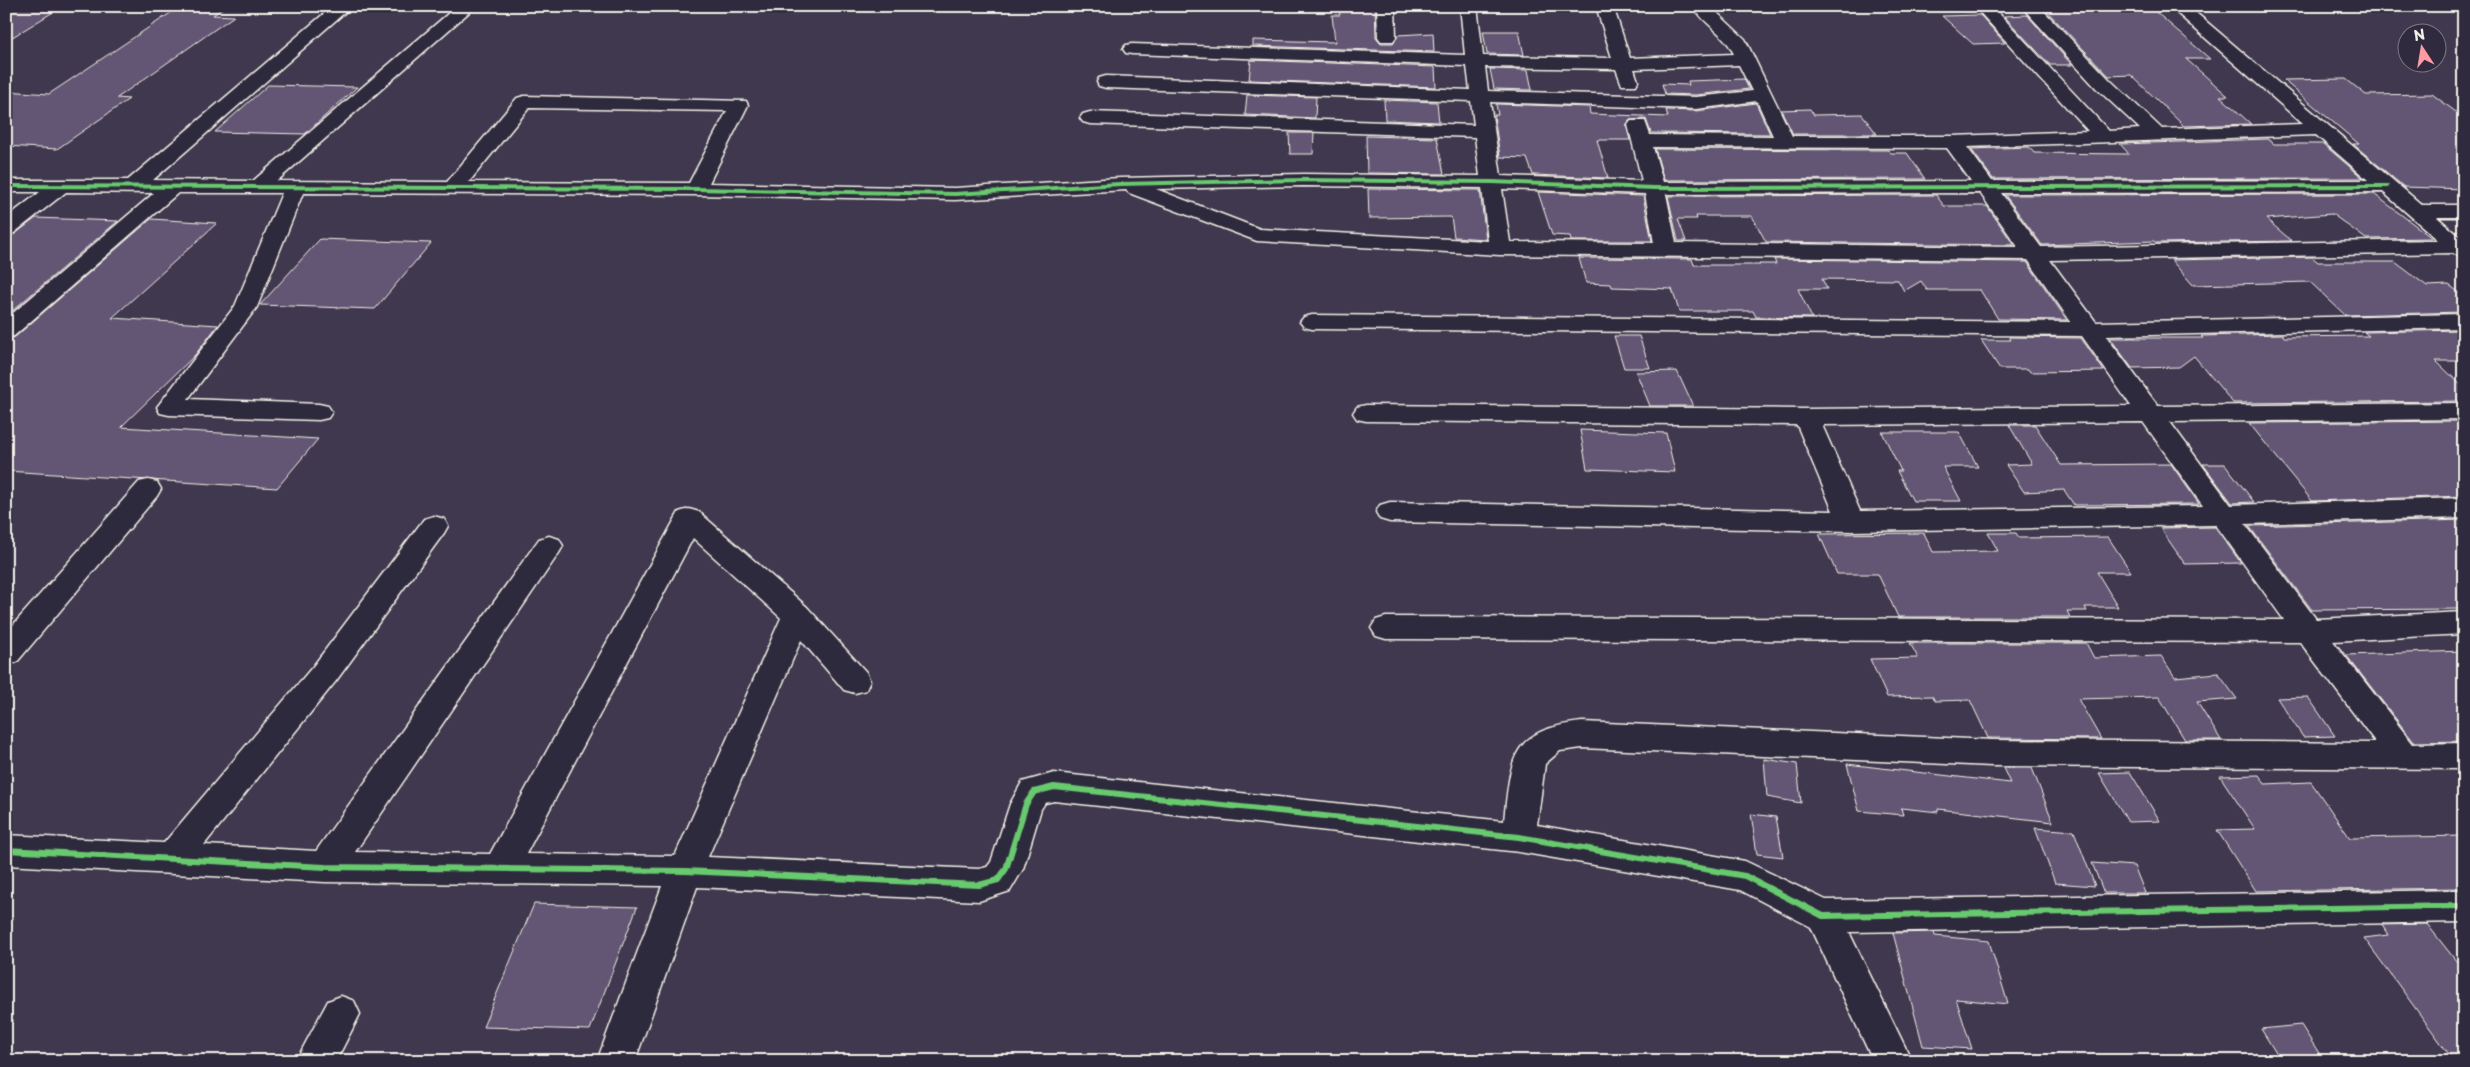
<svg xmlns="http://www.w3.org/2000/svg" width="2470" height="1067" viewBox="0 0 2470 1067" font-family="'Playpen Sans',sans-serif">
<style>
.building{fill:#645774;stroke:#f4f1e8}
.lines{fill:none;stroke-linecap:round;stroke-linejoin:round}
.minor-casing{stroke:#f4f1e8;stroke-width:3}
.minor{fill:#2f2a3d;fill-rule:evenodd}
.cycleway-far1-casing{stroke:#2f2a3d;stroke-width:6}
.cycleway-casing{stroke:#2f2a3d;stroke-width:9}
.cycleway-far1{stroke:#67ca6e;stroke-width:4}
.cycleway{stroke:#67ca6e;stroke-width:6}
</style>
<rect width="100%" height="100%" fill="#3f384e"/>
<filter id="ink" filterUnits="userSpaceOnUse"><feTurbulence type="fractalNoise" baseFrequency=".02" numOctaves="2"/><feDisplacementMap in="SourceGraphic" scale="10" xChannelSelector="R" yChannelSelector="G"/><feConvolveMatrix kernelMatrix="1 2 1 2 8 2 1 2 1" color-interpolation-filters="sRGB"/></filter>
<g filter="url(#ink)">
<g class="building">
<path d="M6,6h57l-57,35z"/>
<path d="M181,6h45l-13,9 21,1 -117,82 12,1 -72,50 -51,-3v-55l43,3z"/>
<path d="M1338,6h37l1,31 5,6h12l5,-8 35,-2 1,19 -181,-6v-6l82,2 -3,-27h8z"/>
<path d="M2042,6h107l61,53h-24l42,37h-8l31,28 -67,2 -53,-51 -22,1z"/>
<path d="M1979,15l2,1 24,27 -32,1 -31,-28z"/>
<path d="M2027,15l45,50h-22l-46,-49z"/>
<path d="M1483,31h36l5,24 -37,-1z"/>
<path d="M1251,60l184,7 1,20 -187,-7z"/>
<path d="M1490,69l38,1 4,20 -38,-1z"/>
<path d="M1744,79l5,10 -53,6 -31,-1 -3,-10 27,1 -1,-4z"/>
<path d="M2346,79l20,16 66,-1 32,24v71l-60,-2 -51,-43h6l-76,-64z"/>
<path d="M268,85l89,2 -52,47 -90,-2z"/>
<path d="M1247,95l69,2 -1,21 -70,-3z"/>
<path d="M1384,100l53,2 2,20 -54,-2z"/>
<path d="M1756,103l14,31 -119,-1 -5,-14 -16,1 -4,5 4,15h-33l11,38 -75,-3 -6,-17 -27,-1 -6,-42h4l-2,-11 93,3 1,7 78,3 -2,-7 30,1z"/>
<path d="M1810,109l4,6 48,-1 15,20h-84l-12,-24z"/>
<path d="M1289,133h25l-1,21h-23z"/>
<path d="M1366,136l71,2 7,36 -77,-1z"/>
<path d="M2268,139l6,5h49l40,34 -370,1 -22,-30 58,-2 5,6 95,1 -9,-10z"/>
<path d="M1655,149l233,1 3,3h16l18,26 -261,1z"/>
<path d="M1368,189l112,1 6,49 -32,-2 -3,-20 -82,1z"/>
<path d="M1538,192l105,4 9,45h-81l-1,-5 -18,-1z"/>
<path d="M2374,194l58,44 -66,1 -34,-25 -66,5 26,22 -136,2 -2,-2 -112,4 -37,-50z"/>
<path d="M1936,195l8,11h43l27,39 -248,-3 -14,-26h-56l1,3h-19l8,22h-8l-10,-45z"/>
<path d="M36,218l82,3 -112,95v-78l9,-4z"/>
<path d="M151,219l66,4 -105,95 106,7 -23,30 -74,72 197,12 -41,49 -271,-17v-131l9,-3z"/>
<path d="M320,239l111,4 -56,66 -115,-4z"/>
<path d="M2312,257l6,5h77l32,24 22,-1 15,11v16l-119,3 -35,-33 -117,3 -22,-25z"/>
<path d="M1579,258l113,1 2,6h66l-1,-1h17l-2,-5 253,3 40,58 -69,-1 -18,-29h-53l-6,-9 -17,10 -6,-11 -76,-1 5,10h-29l14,29 -56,-1 -3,-6h-74l-7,-22 -60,-2 -1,-3 -25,-1z"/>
<path d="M2464,330v31h-28l28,27v13l-231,2 -39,-47 -15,11 -47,1 -22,-30h93l-2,-2 81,-2 2,3 85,-1 -5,-4z"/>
<path d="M1614,336h25l11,32h-26z"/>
<path d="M2009,337l72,1 23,33 -74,1 -2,-3h-28l-19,-29h30z"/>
<path d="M1677,371l16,35h-43l-14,-34z"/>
<path d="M2464,421v75l-152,5 -63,-78z"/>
<path d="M2009,425h26l26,40 110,-1 28,40 -125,1 -10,-15 -40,2 -18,-27 26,-1z"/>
<path d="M1580,430l86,3 9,39 -88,-3z"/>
<path d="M1882,432h77l19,35h-35l18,34h-48l-16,-30h4z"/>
<path d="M2203,464h22l29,38 -22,1z"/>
<path d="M2464,520v89l-152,1 -63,-84z"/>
<path d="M2215,527l26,36 -56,1 -25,-36z"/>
<path d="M1924,533l9,19 65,-1 -10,-18h28l3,5 89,-1 23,35h-34l21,35h-33l2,4h-20l3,6h-172l-20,-43h-41l-18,-40z"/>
<path d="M1910,643h176l8,15 67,-2 14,21 43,-4 19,26 -40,3 24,38h-36l-26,-43 -81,2 23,40 -113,-1 -18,-38 -35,1 -3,-5 -45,1 -17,-38 48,-1z"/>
<path d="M2464,651v90l-50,1 -68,-87z"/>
<path d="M2308,697l27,39 -32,1 -26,-39z"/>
<path d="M1764,759l33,5 4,39 -34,-6z"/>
<path d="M1847,764l163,19 -7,-15h29l21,54 -115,-13v3l-37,-4 2,7 -44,-4z"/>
<path d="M2130,772l30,49 -32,1 -29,-49z"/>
<path d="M2259,775l6,9 46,-2 39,56 114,-2v52l-208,3 -39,-61 38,-1 -35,-53z"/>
<path d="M1751,814l25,3 7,40 -26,-3z"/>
<path d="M2035,828l39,3 21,55 -40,-3z"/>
<path d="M2092,863l42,3 11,27h-41z"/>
<path d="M534,904l103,3 -47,123 -107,-3z"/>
<path d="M2427,924l37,47v90h-10l-90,-123 24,-3 -6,-10z"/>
<path d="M1934,932l1,4 54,5 19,63 -52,-5 16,50 -49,-3 -30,-113z"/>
<path d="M2301,1025l23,36h-43l-20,-32z"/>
</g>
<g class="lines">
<g class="minor-casing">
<g id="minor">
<path d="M333,6h19l-199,174 100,1 204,-175h19l-199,175 170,1 70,-84 7,-2 222,5 2,4 -39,78 246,5 165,-10 184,-4 176,2 -5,-39 -385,-13 -7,-2 -3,-4 3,-4 7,-2 384,13 -3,-24 -365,-13 -7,-2 -2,-4 2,-4 7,-2 364,14 -3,-24 -335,-12 -6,-1 -3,-4 3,-4 6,-1 333,11 -5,-49h17l6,50 129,2 -16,-52h17l17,52 104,-4c-11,-23 -28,-27 -41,-48h17l35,33 47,97h161l135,-5 -114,-125h18l117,125 31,-2 -44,-41 -75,-82h18l71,74 52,49 141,-5 -134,-118h19l234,199h42v12h-27l27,23v18l-11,-5 -403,7 46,62 368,-8v14l-358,8 52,70 306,-3v16l-294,3 61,83 233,-7v20l-219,6 71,95 148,-7v22l-131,7 80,103 51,-1v26l-472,-3 -410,-18 -22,3 -15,13 -8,61 208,36 81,39 638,-10v32l-615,10 63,129h-39l-62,-134 -71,-37 -221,-38 -465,-51 -9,2 -4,6 -18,60 -13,22 -31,10 -282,-14 -62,174h-38l65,-175 -337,-4 -319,-17v-30l158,8 150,-178 110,-146 10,-3 10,3 4,7 -4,7 -108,148 -132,164 112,6 223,-312 10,-3 10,3 4,7 -4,7 -204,299 135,2 185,-335 4,-7 10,-3 10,3 108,95 59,65 4,9 -4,9 -11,3 -11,-3 -43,-50 -93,217 271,12 8,-2 4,-5 19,-58 12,-22 32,-9 450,48c7,-63 6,-91 78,-99l410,18 384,3 -76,-101 -914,-3 -10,-3 -5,-8 5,-8 10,-3 898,3 -68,-95 -365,6 -461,-9 -10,-3 -4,-7 4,-7 10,-3 443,9 -36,-86 -431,-4 -9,-2 -4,-6 4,-6 9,-2 440,4 325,-3 -49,-70 -770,-7 -8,-2 -4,-5 4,-5 8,-2 759,7 -43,-62 -528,-5 -243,-14 -128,-48 -3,-3 -171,10 -259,-5 -393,-2 -46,114 -69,92 131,5 9,2 4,6 -4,6 -9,2 -150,-5 -9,-2 -3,-6 78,-101 47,-113h-104l-164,143 -8,2v-19l148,-126 -88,-1 -52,41 -8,1v-16l34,-26h-34v-12h122zM1739,65l13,26 -56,6 -208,-6 -3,-24 131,2 6,16h14l2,-4 -4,-12zM1757,101l16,35 -123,-1 -5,-14h-14l-3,4 14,56 -141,-5 -11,-74 206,7zM529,108l198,3 -38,72 -220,-1zM2316,135l52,45 -376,1 -25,-34zM1653,147l294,1 24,33 -308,1zM1304,186l178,2 6,53 -228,-12 -104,-40zM1502,189l143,5 9,49 -144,-1zM2383,192l55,48 -397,7 -40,-54zM1980,193l38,54 -342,-4 -10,-49zM2143,422l60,84 -343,5 -38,-86zM693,538l88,80 -106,238 -149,-2z"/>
<path d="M1377,6h18l1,31 -3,4h-12l-3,-4z"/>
<path d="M148,480l9,2 4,7 -4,7 -140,166 -11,4v-33l133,-151z"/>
<path d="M341,996l13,5 6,13 -24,47h-40l32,-60z"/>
</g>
</g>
<use href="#minor" class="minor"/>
<g class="cycleway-far1-casing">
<path id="cycleway-far1" d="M6,186l690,3 259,5 165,-10 184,-4 188,2 162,6 733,-2"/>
</g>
<g class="cycleway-casing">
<path id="cycleway" d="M6,850l319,17 360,4 294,14 19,-5 8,-11 20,-65 8,-12 20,-5 465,50 226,39 78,40 641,-10"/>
</g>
<use href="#cycleway-far1" class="cycleway-far1"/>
<use href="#cycleway" class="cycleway"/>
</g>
</g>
<rect width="2470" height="1067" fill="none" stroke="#2f2a3d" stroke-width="25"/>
<rect x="12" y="12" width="2445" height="1042" fill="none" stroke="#f4f1e8" stroke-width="2" filter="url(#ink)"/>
<g transform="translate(2422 48) rotate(348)"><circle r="24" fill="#2f2a3d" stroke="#7e7a81"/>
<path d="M0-4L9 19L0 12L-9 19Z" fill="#ff9aa2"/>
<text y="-8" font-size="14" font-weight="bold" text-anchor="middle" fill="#f4f1e8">N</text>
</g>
</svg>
